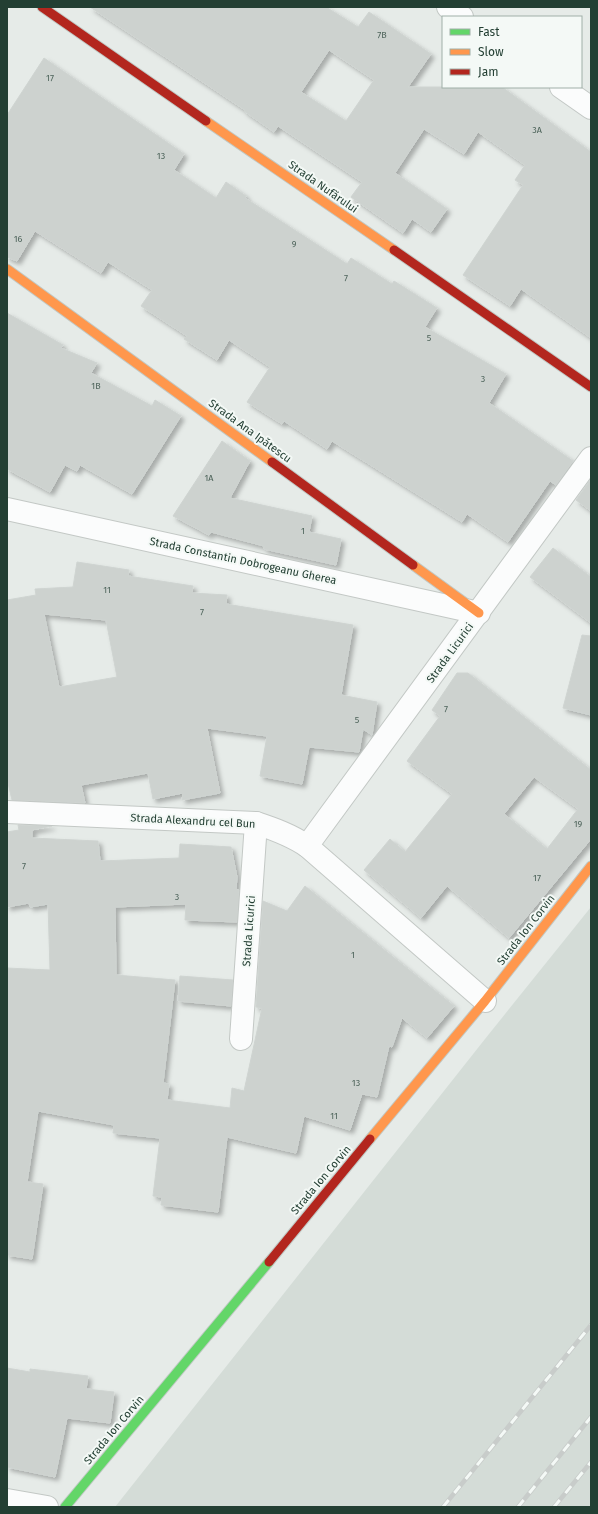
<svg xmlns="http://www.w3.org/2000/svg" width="598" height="1514" viewBox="0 0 598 1514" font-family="'Fira Sans',sans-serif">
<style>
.built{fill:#d4dcd7}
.building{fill:#cdd2cf;stroke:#cfd4d1;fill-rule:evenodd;filter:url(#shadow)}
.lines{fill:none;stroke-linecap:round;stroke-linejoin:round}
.street-casing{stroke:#c3c8c5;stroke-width:24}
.fast-casing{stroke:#c1c9c5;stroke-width:11}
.slow-casing{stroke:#c1c9c5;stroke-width:11}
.jam-casing{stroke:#c1c9c5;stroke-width:11}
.street{stroke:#fbfcfc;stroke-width:22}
.fast{stroke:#63d668;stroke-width:9}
.slow{stroke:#ff974d;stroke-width:9}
.jam{stroke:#b3261e;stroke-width:9}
.rail-casing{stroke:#c8ccca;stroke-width:4.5}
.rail{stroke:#f4f9f6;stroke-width:3;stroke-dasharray:9;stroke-linecap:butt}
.labels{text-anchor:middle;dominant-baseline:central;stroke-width:4;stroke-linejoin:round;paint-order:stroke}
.number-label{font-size:9px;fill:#4e645b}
.street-label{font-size:11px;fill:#233f33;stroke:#f4f9f6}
</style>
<defs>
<filter id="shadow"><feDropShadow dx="3.5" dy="3.5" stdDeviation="2" flood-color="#0004"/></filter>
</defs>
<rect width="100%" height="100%" fill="#e6ebe8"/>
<path class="built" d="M591,907v600h-476l370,-468z"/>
<g class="building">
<path d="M90,7h236l32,20 11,-15 62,42 -23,33h94l89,65v186l-70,-49 -11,17 -47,-31 60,-90 -8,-5 10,-15 -47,-33 -14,22 -40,-25 -29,44 52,36 -16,23 -19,-13 -9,14 -52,-36 11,-15 -84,-56 -4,6 -30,-21 1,-1zM329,50l45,30 -28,41 -45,-29z"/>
<path d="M44,58l140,96 -10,16 42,28 10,-16 20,14 -1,2 102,66 4,-6 41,26 2,-3 43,27 -12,19 81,47 -17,29 84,58 -17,24 -6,-4 -42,61 -41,-28 -5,8 -130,-81 -5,8 -43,-28 -2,3 -35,-22 23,-35 -41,-27 -12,20 -33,-21 3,-3 -46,-30 11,-16 -44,-28 -7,11 -66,-42 -18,30 -10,-4v-142z"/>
<path d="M7,313l56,32 -2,3 36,15 -6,10 61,33 3,-6 26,16 -49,78 -52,-29 -3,6 -12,-6 -15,27 -43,-23z"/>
<path d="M222,441l28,20 -20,37 82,18 -3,16 32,7 -5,26 -72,-16v-3l-53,-14 -2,3 -36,-19z"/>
<path d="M591,479v32l-15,-11z"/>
<path d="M553,548l38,29v46l-61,-46z"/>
<path d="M77,562l52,8 -1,6 65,10 -1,7 35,2 -1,9 127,21 -12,70 36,7 -5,33 -9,-6 -4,23 -50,-5 -7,37 -42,-8 7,-40 -60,-8 13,65 -38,7 1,-7 -30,6 -5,-26 -67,12 4,18 -73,-3 -5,-21v-179l29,-5 -1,-6 38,-2zM44,614l62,6 11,57 -58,10z"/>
<path d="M582,635l9,1v79l-28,-7z"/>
<path d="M457,673h11l123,97v69l-82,99 -62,-52 -26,32 -57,-48 26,-31 15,13 47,-58 -45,-33 33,-45 -8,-6zM534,777l44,32 -31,40 -43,-35z"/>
<path d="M18,825l34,1 -20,4v8l66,3 2,20 79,-3 1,-14 51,3 6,30 -1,12 3,1 -2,32 -52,-2 1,-16 -71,3 1,68 59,5 -12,103 6,1 -2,16 63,8 2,-20 12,3 18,-83 -6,-1 7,-106 24,10 18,-25 149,120 -27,32 -25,-20 -10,29 -3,-1 -12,51 -15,-3 -12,36 -46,-14 -8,37 -69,-16 -9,75 -57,-7 1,-8 -9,-1 7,-58 -47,-5 1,-8 -76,-14 -11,71 16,2 -11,75 -25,-4v-287l43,2 -2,-66 -18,3 -1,-4 -22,4v-75l12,-2z"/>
<path d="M180,976l53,4 -2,26 -53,-5z"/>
<path d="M7,1368l23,4v-3l58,7 -2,13 28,3 -4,31 -43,-5 -12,59 -48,-10z"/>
</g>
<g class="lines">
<g class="street-casing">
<g id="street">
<path d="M448,7l14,10"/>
<path d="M561,87l30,21"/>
<path d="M7,509l472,104"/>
<path d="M7,812l249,11c18,6 35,12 51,23l178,155"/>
<path d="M307,846l284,-388"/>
<path d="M241,1039l15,-216"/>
<path d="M7,1500l40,7"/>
</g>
</g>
<g class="fast-casing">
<path id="fast" d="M65,1507l204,-245"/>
</g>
<g class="slow-casing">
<g id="slow">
<path d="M206,121l188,129"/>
<path d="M7,269l265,193"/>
<path d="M413,565l66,48"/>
<path d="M370,1139l115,-138 106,-135"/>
</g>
</g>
<g class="jam-casing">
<g id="jam">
<path d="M42,7l164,114"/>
<path d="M394,250l197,137"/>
<path d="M272,462l141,103"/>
<path d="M269,1262l101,-123"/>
</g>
</g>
<use href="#street" class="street"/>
<use href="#fast" class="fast"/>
<use href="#slow" class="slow"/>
<use href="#jam" class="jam"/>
<g class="rail-casing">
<g id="rail">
<path d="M443,1507l148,-182"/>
<path d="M518,1507l73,-90"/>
<path d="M554,1507l37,-45"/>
</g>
</g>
<use href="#rail" class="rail"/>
</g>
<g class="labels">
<g class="number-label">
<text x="382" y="35">7B</text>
<text x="50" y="78">17</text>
<text x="537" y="130">3A</text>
<text x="161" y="156">13</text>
<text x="18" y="239">16</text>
<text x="294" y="244">9</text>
<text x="346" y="278">7</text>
<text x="429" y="338">5</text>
<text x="483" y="379">3</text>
<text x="96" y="386">1B</text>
<text x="209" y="478">1A</text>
<text x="303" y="531">1</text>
<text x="107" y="590">11</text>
<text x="202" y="612">7</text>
<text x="446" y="709">7</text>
<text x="357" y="720">5</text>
<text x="578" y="824">19</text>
<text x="24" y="866">7</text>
<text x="537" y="878">17</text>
<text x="177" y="897">3</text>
<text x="353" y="955">1</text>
<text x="356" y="1083">13</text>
<text x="334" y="1116">11</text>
</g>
<g class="street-label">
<text transform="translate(323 187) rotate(35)">Strada Nufărului</text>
<text transform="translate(250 431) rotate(36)">Strada Ana Ipătescu</text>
<text transform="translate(243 561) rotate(12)">Strada Constantin Dobrogeanu Gherea</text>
<text transform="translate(450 653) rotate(-54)">Strada Licurici</text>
<text transform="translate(193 821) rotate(3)">Strada Alexandru cel Bun</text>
<text transform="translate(526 930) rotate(-52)">Strada Ion Corvin</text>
<text transform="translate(249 931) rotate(-86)">Strada Licurici</text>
<text transform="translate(321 1180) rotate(-50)">Strada Ion Corvin</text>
<text transform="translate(114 1430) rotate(-50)">Strada Ion Corvin</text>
</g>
</g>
<rect width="598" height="1514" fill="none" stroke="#233f33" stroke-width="16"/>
<rect x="442" y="16" width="140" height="72" fill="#f4f9f6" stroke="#a0afa8"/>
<rect x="450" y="29" width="20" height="6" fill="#63d668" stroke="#a0afa8"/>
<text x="478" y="36" font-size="12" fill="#233f33">Fast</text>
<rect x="450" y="49" width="20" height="6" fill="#ff974d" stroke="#a0afa8"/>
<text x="478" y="56" font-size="12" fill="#233f33">Slow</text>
<rect x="450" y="69" width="20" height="6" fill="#b3261e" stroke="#a0afa8"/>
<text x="478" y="76" font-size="12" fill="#233f33">Jam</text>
</svg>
